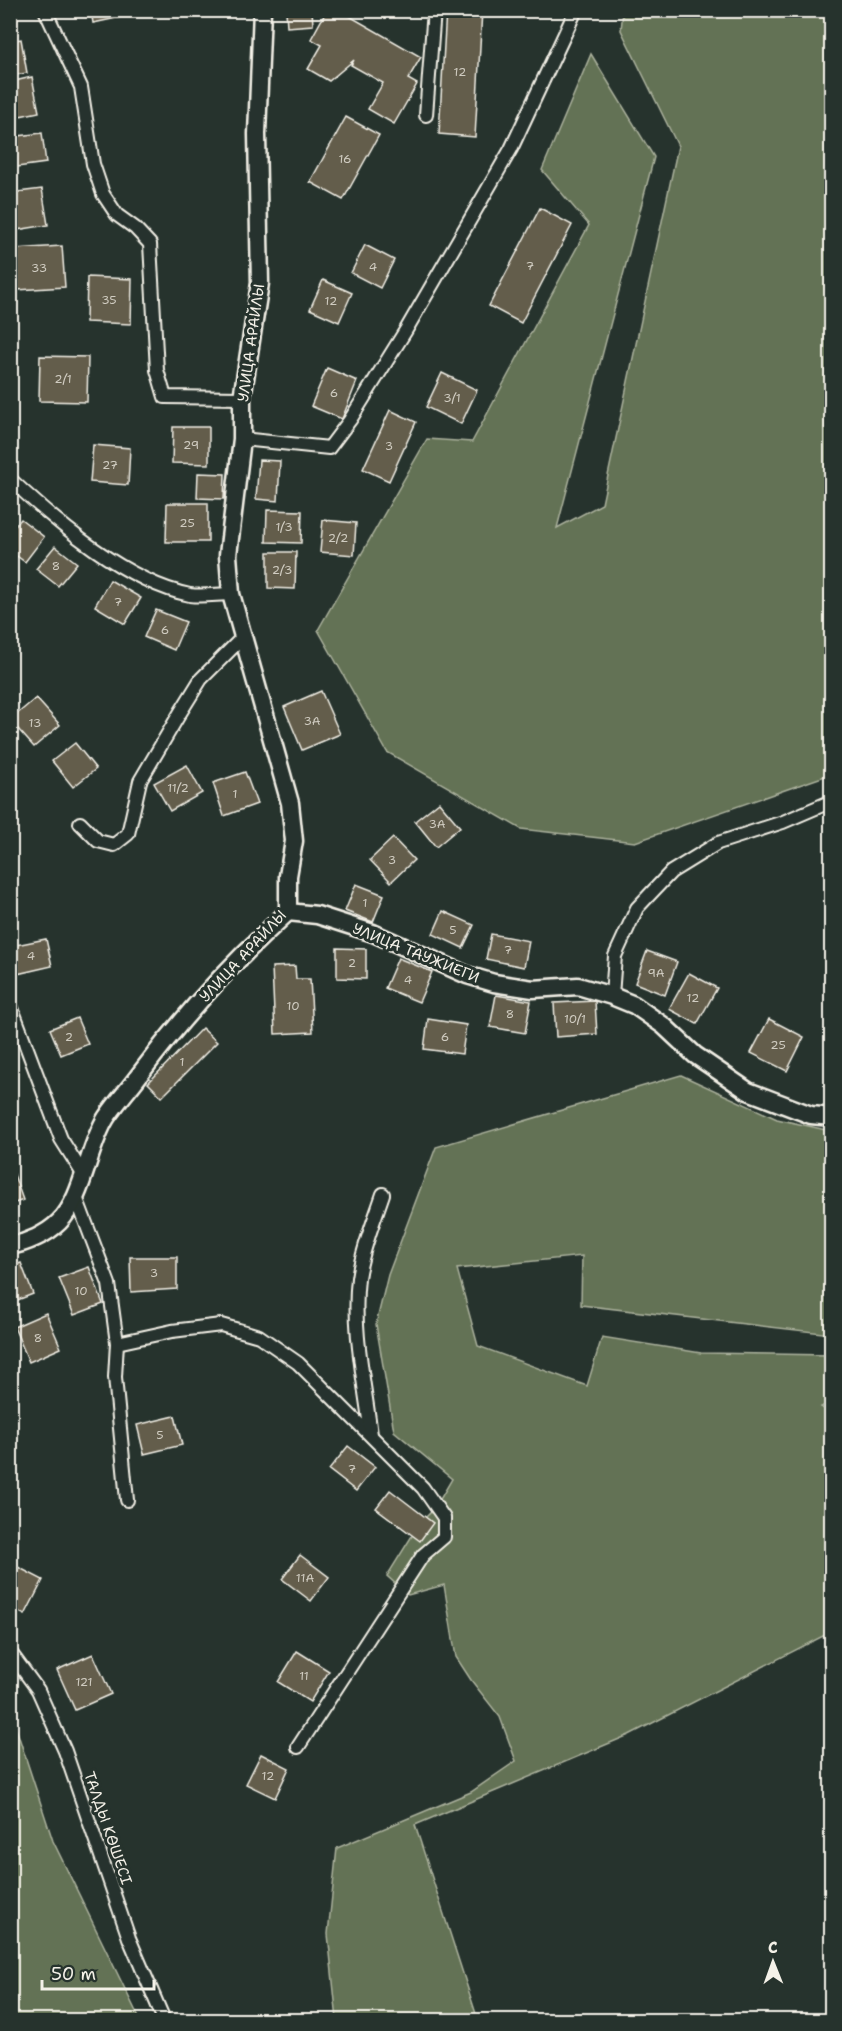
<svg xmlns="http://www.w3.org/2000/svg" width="842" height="2031" viewBox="0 0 842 2031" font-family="'Shantell Sans',sans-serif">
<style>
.green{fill:#637254;stroke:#acb29e;stroke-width:1.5}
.building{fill:#635d4b;stroke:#f4f1e8;stroke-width:1.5}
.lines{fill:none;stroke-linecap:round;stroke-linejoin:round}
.street-casing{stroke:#f4f1e8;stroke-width:16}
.secondary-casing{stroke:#f4f1e8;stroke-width:21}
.street{stroke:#26332d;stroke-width:12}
.secondary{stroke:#26332d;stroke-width:16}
.labels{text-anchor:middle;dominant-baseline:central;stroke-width:6;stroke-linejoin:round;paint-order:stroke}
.number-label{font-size:12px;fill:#d0ccc1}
.street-label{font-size:15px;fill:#f4f1e8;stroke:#26332d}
</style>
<rect width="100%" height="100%" fill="#26332d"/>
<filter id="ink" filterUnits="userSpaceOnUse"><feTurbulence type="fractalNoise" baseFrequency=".0167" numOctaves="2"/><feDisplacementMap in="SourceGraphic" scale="12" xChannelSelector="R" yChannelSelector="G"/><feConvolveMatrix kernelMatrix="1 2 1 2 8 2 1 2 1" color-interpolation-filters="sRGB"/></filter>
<g filter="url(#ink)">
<g class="green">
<path d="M623,11h209l-1,763 -196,68 -114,-13 -134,-77 -69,-122 109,-191 45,3 117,-217 -47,-55 49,-116 63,103 -97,371 45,-24 76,-358 -57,-116z"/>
<path d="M681,1075l96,44 54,12v203l-250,-29 1,-49 -125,13 21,77 109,40 15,-49 99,16 130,2v47l-10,5 11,7 -1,218 -202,103 -214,90 63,195h-141l-9,-86 9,-86 134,-56 45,-31 -16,-44 -29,-37 -15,-23 -12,-72 -36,10 -21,-19 33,-53 15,-15 17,-29 -58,-48 -18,-107 12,-49 48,-128z"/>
<path d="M10,1718l4,4 39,119 87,179h-129z"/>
</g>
<g class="building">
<path d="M91,10h30l1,7 -29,6z"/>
<path d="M286,10h26l1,15 -26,2z"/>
<path d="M327,10h12l82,47 -13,22 9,5 -23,40 -26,-15 15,-26 -32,-18 3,-5 -25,21 -21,-12 14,-24 -11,-6z"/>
<path d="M446,10h36l-7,127 -36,-3z"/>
<path d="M21,39l6,34 -17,3v-35z"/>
<path d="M32,77l7,35 -29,6v-36z"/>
<path d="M346,117l33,18 -36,65 -33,-18z"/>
<path d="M42,133l4,30 -36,5v-31z"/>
<path d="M42,189l6,36 -38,6v-38z"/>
<path d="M540,208l32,17 -51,98 -32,-17z"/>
<path d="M365,245l29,15 -14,28 -29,-15z"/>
<path d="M62,246l3,41 -48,3 -3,-41z"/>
<path d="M87,277l45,2 -1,45 -45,-2z"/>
<path d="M323,280l29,13 -13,29 -29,-13z"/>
<path d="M40,356l48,1 -1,45 -48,-1z"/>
<path d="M327,368l30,13 -15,38 -31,-13z"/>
<path d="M442,373l35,17 -16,34 -35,-17z"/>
<path d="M390,410l26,12 -27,59 -26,-12z"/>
<path d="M173,427h36v37l-37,-1z"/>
<path d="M93,445l37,3 -2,37 -38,-3z"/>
<path d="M259,460l21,1 -2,40 -22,-2z"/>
<path d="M198,473l27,1 -1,25 -27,-1z"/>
<path d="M167,503h41v39h-42z"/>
<path d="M267,510l35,1 -1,32 -35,-1z"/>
<path d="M21,519l23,18 -19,25 -15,-11v-19z"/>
<path d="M323,520l33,3 -2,32 -34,-3z"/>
<path d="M55,546l22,17 -19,23 -22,-17z"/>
<path d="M268,552h28l-1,37 -27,-1z"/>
<path d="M110,580l31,18 -16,26 -30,-18z"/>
<path d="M156,610l30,12 -12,28 -30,-13z"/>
<path d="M321,691l19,43 -38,16 -18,-43z"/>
<path d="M36,698l24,27 -26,22 -24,-27z"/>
<path d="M75,743l21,26 -23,18 -21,-26z"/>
<path d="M187,765l15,28 -32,18 -16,-28z"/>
<path d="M245,772l12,32 -33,12 -11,-33z"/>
<path d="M439,802l21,25 -24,20 -21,-26z"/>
<path d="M393,838l21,22 -23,22 -21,-22z"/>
<path d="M356,884l28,11 -11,27 -28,-11z"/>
<path d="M443,911l31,14 -11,23 -30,-14z"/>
<path d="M491,934l38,7 -5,26 -38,-8z"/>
<path d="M46,939l6,27 -35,8 -6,-28z"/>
<path d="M337,948l29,1v30l-29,-1z"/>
<path d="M647,951l30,11 -12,33 -30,-12z"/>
<path d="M398,958l34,14 -13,30 -34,-14z"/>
<path d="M295,966l1,13h14l3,53 -38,2 -3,-67z"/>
<path d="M689,973l28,15 -20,36 -28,-15z"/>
<path d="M496,995l35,6 -6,32 -35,-6z"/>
<path d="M595,1001l2,33 -41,3 -2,-34z"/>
<path d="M77,1018l11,26 -27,11 -11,-26z"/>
<path d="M428,1019l38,6 -4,29 -38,-5z"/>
<path d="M769,1019l35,18 -17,34 -36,-18z"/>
<path d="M202,1028l15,14 -55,55 -14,-14z"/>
<path d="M13,1172l10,28 -13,5v-32z"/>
<path d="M130,1257h47v32l-46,3z"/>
<path d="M21,1263l12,31 -23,9v-36z"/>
<path d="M89,1267l14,37 -29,11 -15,-37z"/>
<path d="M46,1313l15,35 -32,14 -15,-35z"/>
<path d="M175,1416l7,29 -38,9 -7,-29z"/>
<path d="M348,1446l27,21 -19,24 -27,-21z"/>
<path d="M390,1490l43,33 -13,18 -44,-33z"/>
<path d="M300,1555l29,22 -18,24 -29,-22z"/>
<path d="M10,1563l33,17 -18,35 -15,-8z"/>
<path d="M297,1651l32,20 -19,31 -32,-20z"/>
<path d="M93,1654l18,40 -36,16 -18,-40z"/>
<path d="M261,1754l28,14 -14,30 -29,-14z"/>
</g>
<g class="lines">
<g class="street-casing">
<g id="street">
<path d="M45,10l36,77 12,77 10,30 14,21 18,13 15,16 7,126 8,27 77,1"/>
<path d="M426,115l8,-105"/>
<path d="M242,439l87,9 21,-28 56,-90 105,-181 65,-139"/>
<path d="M10,479c47,44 116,103 180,116 13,2 28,-1 41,-1"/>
<path d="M80,823l18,18 16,4 14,-11 12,-53 40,-68 21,-34 43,-43"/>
<path d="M612,996l3,-40 22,-48 34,-36 47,-29 65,-21 49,-21"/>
<path d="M10,1003l51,136 22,35"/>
<path d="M76,1197l33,87 8,59 -2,34 12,123"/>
<path d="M117,1343l55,-12 49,-6 38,11 39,27 125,125 21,30v19l-21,18 -125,192"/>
<path d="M371,1435c-6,-51 -19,-105 -13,-157 4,-28 16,-57 25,-84"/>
<path d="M10,1652l28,38 27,61 64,187 35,82"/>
</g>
</g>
<g class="secondary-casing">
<g id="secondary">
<path d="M288,912l29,3 56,18 94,42 27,8 39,6 45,-3 34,10 22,9 30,21 31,29 53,36 63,24 21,2"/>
<path d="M10,1246c17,-3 37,-12 49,-24 24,-23 29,-75 47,-104 10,-15 23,-29 34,-44 43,-58 94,-113 148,-162v-36l6,-35 -4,-38 -59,-209 -3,-39 14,-116v-41l18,-115 -3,-149 5,-124"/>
</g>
</g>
<use href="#street" class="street"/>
<use href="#secondary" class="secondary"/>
</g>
</g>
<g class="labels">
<g class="number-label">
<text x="460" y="72">12</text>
<text x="345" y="159">16</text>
<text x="530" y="266">7</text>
<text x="373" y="267">4</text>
<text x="39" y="268">33</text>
<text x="109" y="300">35</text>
<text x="331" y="301">12</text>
<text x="63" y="379">2/1</text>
<text x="334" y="393">6</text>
<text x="452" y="398">3/1</text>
<text x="191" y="445">29</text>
<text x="389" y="446">3</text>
<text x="110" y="465">27</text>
<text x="187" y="523">25</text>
<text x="284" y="527">1/3</text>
<text x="338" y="538">2/2</text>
<text x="56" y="566">8</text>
<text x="282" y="570">2/3</text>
<text x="118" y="602">7</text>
<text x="165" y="630">6</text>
<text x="312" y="721">3А</text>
<text x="35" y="723">13</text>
<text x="178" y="788">11/2</text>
<text x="235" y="794">1</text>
<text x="437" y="824">3А</text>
<text x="392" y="860">3</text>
<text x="365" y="903">1</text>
<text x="453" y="930">5</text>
<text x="508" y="950">7</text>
<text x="31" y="956">4</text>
<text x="352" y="963">2</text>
<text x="656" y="973">9А</text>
<text x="408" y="980">4</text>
<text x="693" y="998">12</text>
<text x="293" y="1006">10</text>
<text x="510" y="1014">8</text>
<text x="575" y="1019">10/1</text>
<text x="69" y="1037">2</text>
<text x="445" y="1037">6</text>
<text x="778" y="1045">25</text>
<text x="182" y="1062">1</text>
<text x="154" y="1273">3</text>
<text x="81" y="1291">10</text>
<text x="38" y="1338">8</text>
<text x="160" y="1435">5</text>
<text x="352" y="1469">7</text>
<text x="305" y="1578">11А</text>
<text x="304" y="1676">11</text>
<text x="84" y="1682">121</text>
<text x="268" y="1776">12</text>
</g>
<g class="street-label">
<text transform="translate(251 343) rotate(-82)">УЛИЦА АРАЙЛЫ</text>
<text transform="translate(416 953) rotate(22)">УЛИЦА ТАУЖИЕГИ</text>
<text transform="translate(243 956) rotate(-47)">УЛИЦА АРАЙЛЫ</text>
<text transform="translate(108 1828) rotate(71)">ТАЛДЫ КӨШЕСІ</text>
</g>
</g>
<rect width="842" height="2031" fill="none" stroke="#26332d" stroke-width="36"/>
<rect x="18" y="18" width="806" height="1995" fill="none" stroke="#f4f1e8" stroke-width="2" filter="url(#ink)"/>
<g transform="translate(773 1962) rotate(359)" stroke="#26332d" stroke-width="4.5" paint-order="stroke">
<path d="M0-4.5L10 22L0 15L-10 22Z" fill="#f4f1e8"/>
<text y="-9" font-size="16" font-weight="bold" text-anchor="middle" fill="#f4f1e8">С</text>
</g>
<path d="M42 1980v9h112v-9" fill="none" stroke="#f4f1e8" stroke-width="3"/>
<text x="51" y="1980" font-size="18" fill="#f4f1e8" stroke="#26332d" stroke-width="4.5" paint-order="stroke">50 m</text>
</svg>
